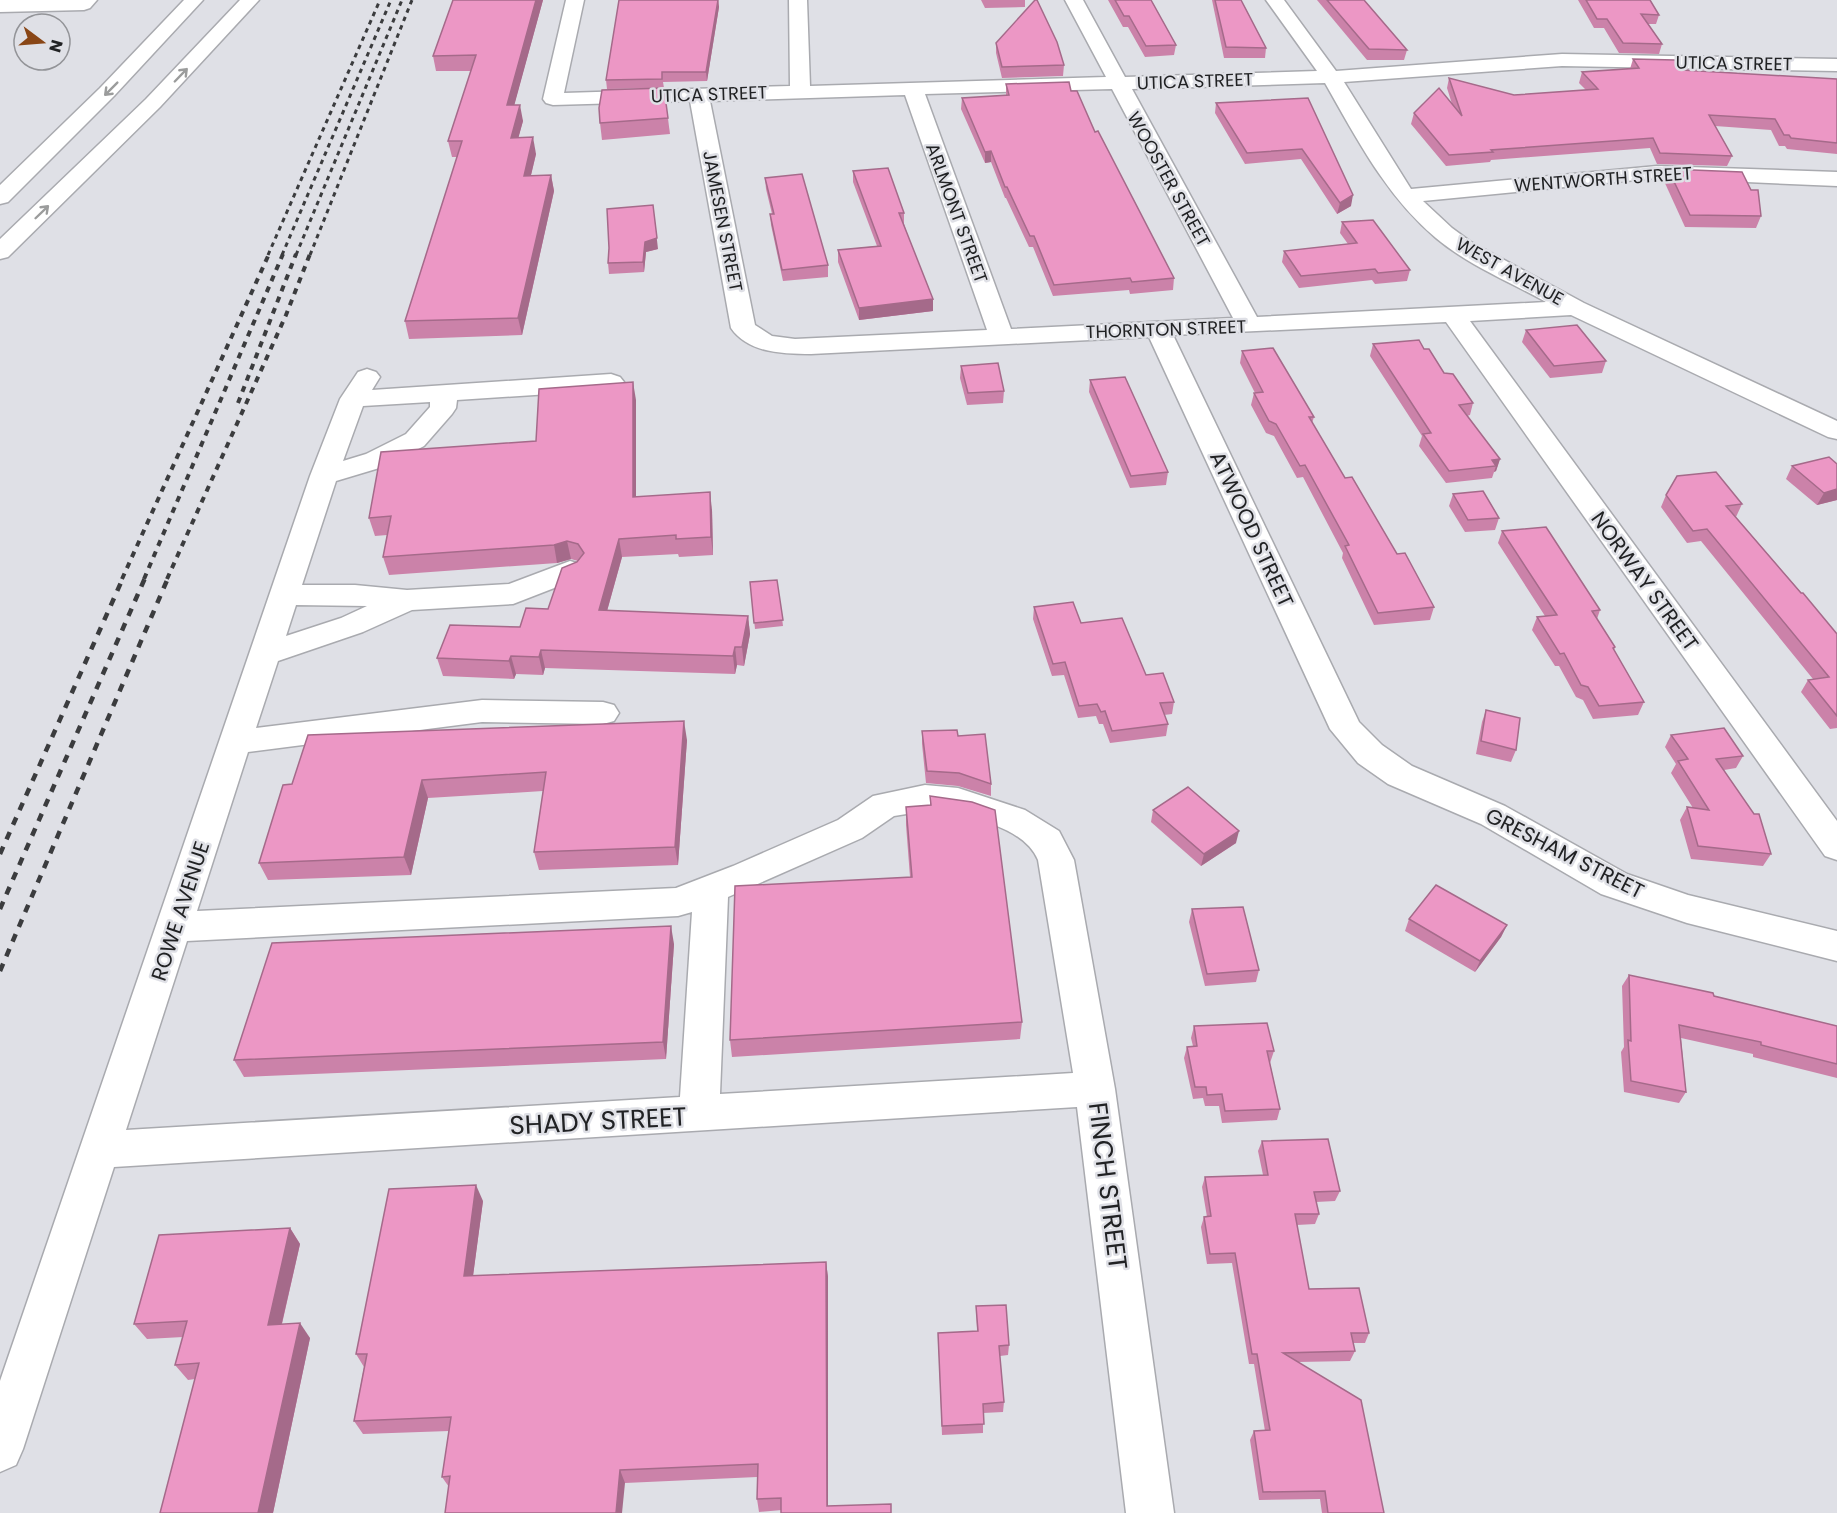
<svg xmlns="http://www.w3.org/2000/svg" width="1837" height="1513" viewBox="0 0 1837 1513" font-family="Poppins,sans-serif">
<style>
.lines{fill:none;stroke-linecap:round;stroke-linejoin:round}
.minor-casing{stroke:#a9aaaf;stroke-width:3}
.highway-casing{stroke:#a9aaaf;stroke-width:3}
.minor{fill:#fff;fill-rule:evenodd}
.highway{fill:#fff;fill-rule:evenodd}
.rail-far2{stroke:#3b3c3e;stroke-width:3;stroke-dasharray:4.5 4.5;stroke-linecap:butt}
.rail-far1{stroke:#3b3c3e;stroke-width:4;stroke-dasharray:6 6;stroke-linecap:butt}
.rail{stroke:#3b3c3e;stroke-width:4.5;stroke-dasharray:8 8;stroke-linecap:butt}
.wall{fill:#cb82a9}
.shaded-wall{fill:#a56a8a}
.building{fill:#ec97c5;stroke:#a56a8a;stroke-width:1.5}
.oneway{stroke:#9b9c9c}
.labels{text-anchor:middle;dominant-baseline:central;stroke-width:5;stroke-linejoin:round;paint-order:stroke}
.far-street-label{font-size:18px;fill:#212224;stroke:#dfe0e6}
.street-label{font-size:21px;fill:#212224;stroke:#dfe0e6}
.near-street-label{font-size:26px;fill:#212224;stroke:#dfe0e6}
</style>
<rect width="100%" height="100%" fill="#dfe0e6"/>
<g class="lines">
<g class="minor-casing">
<g id="minor">
<path d="M0,0h97l-7,8 -6,2 -84,2z"/>
<path d="M566,0h18l-20,93 226,-7 -1,-86h18l3,86 296,-9 -41,-77h18l42,77 192,-6 -51,-71h18l52,71 226,-17 275,5v12l-275,-5 -218,16 67,107 246,-23 180,6v14l-180,-8 -234,23 29,27 19,14 113,61 253,118v18l-9,-2 -257,-122 -101,6 367,500v39l-12,-4 -379,-534 -273,13 186,387 23,23 30,21 93,40 122,68 61,21 149,36v30l-150,-38 -86,-29 -120,-70 -93,-40 -30,-21 -28,-34 -181,-392 -338,17c-28,0 -63,-1 -80,-26l-41,-227 -137,4 -7,-2 -3,-4zM1325,83c32,56 61,113 111,155 32,27 74,44 110,64l-289,15 -125,-228zM1112,89l121,229 -222,11 -86,-235zM905,95l82,235 -192,9 -23,-3 -17,-11 -45,-224z"/>
<path d="M367,369l9,3 4,5 -8,13 239,-16 9,3 4,5 -4,5 -9,3 -154,10 -1,8 -4,6 -28,32 -38,20 -50,15 -34,104h53l52,5 102,-6 61,-23 10,3 5,7 -5,7 -67,26 -101,6 -49,22 -85,29 -22,67 226,-28 121,2 11,3 5,8 -5,8 -11,3 -121,-2 -234,30 -51,159 479,-23 57,-22 105,-46 35,-24 52,-11 33,3 67,22 34,21 15,29 41,229 59,424h-48l-49,-406 -963,60 -91,282 -7,16 -16,7v-91l310,-905 30,-77 18,-27zM430,402v5l-24,27 -40,20 -23,7 20,-55zM296,605l71,1 -26,12 -55,18zM925,811c35,3 98,13 113,49l35,213 -353,21 8,-197 134,-59 32,-22zM692,912l-12,185 -554,33 61,-189 491,-25z"/>
</g>
</g>
<g class="highway-casing">
<g id="highway">
<path d="M184,0h19l-89,96 -106,106 -8,2v-19l100,-97z"/>
<path d="M240,0h19l-99,107 -152,150 -8,2v-20l146,-140z"/>
</g>
</g>
<use href="#minor" class="minor"/>
<use href="#highway" class="highway"/>
<g class="rail-far2">
<path d="M268,255l112,-255"/>
<path d="M282,255l109,-255"/>
<path d="M296,255l106,-255"/>
<path d="M310,255l102,-255"/>
</g>
<g class="rail-far1">
<path d="M238,403l58,-149"/>
<path d="M122,579l147,-325"/>
<path d="M144,579l139,-325"/>
<path d="M167,579l119,-264 24,-61"/>
</g>
<g class="rail">
<path d="M0,854l123,-276"/>
<path d="M0,909l145,-331"/>
<path d="M0,971l168,-393"/>
</g>
</g>
<g class="wall">
<path d="M453,0h90l-29,105 9,16 -5,17 18,16 -5,21h20l3,16 -32,144 -113,4 -4,-18 52,-164h-5l-4,-16 23,-70h-35l-3,-15z"/>
<path d="M619,0h99l1,7 -12,74 -44,1 1,6 -57,1 -1,-9z"/>
<path d="M981,0h44v7l-40,1z"/>
<path d="M1108,0h43l25,45 -2,10 -29,2 -17,-30h-5z"/>
<path d="M1212,0h29l25,48 -1,10h-41z"/>
<path d="M1317,0h47l43,50 -3,10h-37z"/>
<path d="M1578,0h72l9,15 -3,9h-8l14,20 -3,10 -40,-1 -15,-25h-10z"/>
<path d="M996,43l68,22 -1,11 -61,2 -6,-25z"/>
<path d="M1633,59l49,11 155,9v75l-50,-5 -2,-3h-6l-8,-16 -56,-4 17,30 -5,10 -70,-2 -7,-16 -159,12 -1,2 -44,4 -35,-42 3,-11 38,-9 -5,-16 2,-10 65,17 72,-5 -7,-7 3,-11 48,-3z"/>
<path d="M1006,84l65,7 24,41 79,146 -1,12 -43,4 -1,-4 -76,6 -20,-49h-4l-23,-49h-1l-14,-36 -6,1 -24,-54 1,-11 44,-3z"/>
<path d="M664,88l6,46 -68,6 -2,-17z"/>
<path d="M1308,98l43,108 -14,8 -36,-55 -56,5 -30,-51 1,-10z"/>
<path d="M1668,169l93,47 -5,12 -71,-1 -21,-46z"/>
<path d="M853,171l51,42v11l29,87 -74,9 -21,-58v-12l39,-4 -24,-64z"/>
<path d="M765,178l63,87v12l-45,4 -12,-56 -1,-11h2l-6,-25z"/>
<path d="M1342,222l68,48 -3,11 -32,3 -3,-4 -73,8 -17,-26 2,-11 64,-7 -8,-11z"/>
<path d="M609,248l49,1 -12,3 -2,20 -35,2 -1,-11z"/>
<path d="M1526,330l80,31 -4,12 -52,5 -28,-36z"/>
<path d="M1373,344l51,5 20,24 29,30 -3,12 -3,1 33,43 -4,12 -2,1 -2,6 -46,5 -27,-37 3,-10 -52,-80z"/>
<path d="M1242,351l72,66 -2,6 33,55 89,129 -4,13 -56,5 -32,-67 1,-5 -40,-76 -6,1 -23,-42 -8,-3 -15,-28 3,-12h1l-15,-30z"/>
<path d="M961,366l43,25 -1,12 -36,2 -7,-27z"/>
<path d="M1090,380l78,92 -2,13 -36,3 -41,-96z"/>
<path d="M636,400v96l76,14 1,45 -34,2 -1,-3 -56,3 -15,54 141,5 2,18 -6,32 -7,-1 -2,9 -190,-6 -2,7 -27,-1 -2,5 -71,-3 -6,-18 83,-31 28,-18 30,-48 -7,-2 -14,4 -168,12 -6,-18 4,-22 -12,1 -6,-18 167,-77z"/>
<path d="M1792,466l45,34 -20,5 -31,-26z"/>
<path d="M1453,494l46,24 -4,12 -30,2 -16,-26z"/>
<path d="M1666,495l76,9 -6,13 101,117v94l-7,1 -29,-37 7,-12 5,-1 -112,-138 -14,2 -26,-36z"/>
<path d="M1502,531l98,79 -3,9 18,28 -1,3 30,52 -6,13 -45,4 -10,-19 -7,-3 -17,-31h-4l-23,-36 5,-13 8,-1 -47,-73z"/>
<path d="M777,580l6,46 -28,3 -5,-47z"/>
<path d="M1034,607l47,16 65,52 28,27 -2,12 -8,1 4,9 -2,12 -56,7 -7,-19h-4l-3,-8 -18,2 -14,-43 -12,1 -19,-57z"/>
<path d="M1486,710l30,40 -5,12 -35,-8 6,-32z"/>
<path d="M922,731l69,53v12l-33,-10 -32,-3 -4,-39z"/>
<path d="M1671,735l72,21 -7,12 -12,2 47,84 -8,12 -72,-7 -11,-39 7,-13 6,1 -22,-35 5,-9 -11,-17z"/>
<path d="M687,740l-9,125 -139,5 -5,-18 9,-61 -115,7 -17,77 -143,5 -9,-17 33,-79z"/>
<path d="M930,796l92,226 -2,17 -288,18 -2,-17 180,-163 -4,-52v-18l24,-1z"/>
<path d="M1153,810l83,33 -35,23 -50,-44z"/>
<path d="M1192,909l67,61 -3,12 -51,4 -16,-64z"/>
<path d="M1409,919l98,6 -6,12 -26,35 -70,-41z"/>
<path d="M674,944l-8,115 -422,18 -10,-17z"/>
<path d="M1629,975l208,51v52l-84,-21v-3l-72,-16 5,54 -7,11 -55,-11 -3,-40 3,-5 -2,-61z"/>
<path d="M1194,1026l80,25 -4,12 10,46 -3,11 -55,3 -3,-17h-14l-2,-8 -10,1 -9,-41 3,-11 6,-1 -2,-8z"/>
<path d="M1262,1141l78,50 -5,10 -19,1 3,12 -4,10 -18,1 12,64 60,44 -4,10h-12l2,8 -5,10 -52,1 86,151h-62l-2,-14 -61,1 -9,-60 4,-9h11l-11,-67h-5l-17,-101 -25,1 -6,-37 3,-10h3l-5,-30 3,-10 58,-2 -5,-24z"/>
<path d="M483,1201l-10,75 353,-14 2,15v229l-69,6 -2,-13v-22l-132,6 -176,4 -7,-10 7,-46 -86,3 -9,-13 10,-54 -8,-13z"/>
<path d="M290,1228l10,16 -18,80 28,14 -37,175h-113l35,-134 -7,1 -13,-15 8,-28 -36,2 -13,-15z"/>
<path d="M976,1306l33,39 -1,10 -8,1 4,46 -1,10 -20,1v20l-41,2 -4,-102 39,-2z"/>
</g>
<g class="shaded-wall">
<path d="M536,0h7l-33,121 -3,-16z"/>
<path d="M718,0l1,7 -12,74 -1,-9z"/>
<path d="M520,105l3,16 -9,33 -3,-16z"/>
<path d="M533,137l3,17 -9,38 -3,-16z"/>
<path d="M991,151v11l-6,1v-11z"/>
<path d="M551,175l3,16 -32,144 -4,-17z"/>
<path d="M1353,195l-2,11 -14,8 3,-11z"/>
<path d="M653,205l5,44 -12,3 -2,20 -1,-10 2,-20z"/>
<path d="M933,299v12l-74,9v-12z"/>
<path d="M633,382l3,18v115l-3,-18z"/>
<path d="M1500,459l-4,12 -2,1 2,-6 -4,-6z"/>
<path d="M1837,489v11l-20,5 7,-12z"/>
<path d="M710,492l2,18 1,45 -2,-18z"/>
<path d="M619,539l3,18 -20,72 -3,-19z"/>
<path d="M567,541l4,18 -14,4 -3,-18z"/>
<path d="M748,616l2,18 -6,32 -2,-19z"/>
<path d="M735,647l2,18 -2,9 -2,-18z"/>
<path d="M541,650l4,18 -2,7 -4,-18z"/>
<path d="M511,656l5,18 -2,5 -5,-18z"/>
<path d="M684,721l3,19 -9,125 -3,-18z"/>
<path d="M422,780l6,18 -17,77 -7,-18z"/>
<path d="M1239,831l-3,12 -35,23 3,-12z"/>
<path d="M1507,925l-6,12 -26,35 5,-11z"/>
<path d="M671,926l3,18 -8,115 -3,-17z"/>
<path d="M476,1185l7,16 -12,90 -7,-15z"/>
<path d="M290,1228l10,16 -22,96 -10,-15z"/>
<path d="M826,1262l2,15v236l-1,-7z"/>
<path d="M300,1323l10,15 -37,175h-15z"/>
<path d="M620,1470l5,13 -3,30h-6z"/>
</g>
<g class="building">
<path d="M453,0h83l-29,105h13l-9,33 22,-1 -9,39 27,-1 -33,143 -113,3 57,-180h-14l28,-86 -43,1z"/>
<path d="M619,0h99l-12,72h-44v7l-56,1z"/>
<path d="M1035,0h2l20,42 7,23 -62,2 -6,-24z"/>
<path d="M1115,0h36l25,45 -30,1 -17,-30h-5z"/>
<path d="M1215,0h26l25,48 -40,-1z"/>
<path d="M1327,0h37l43,50 -38,-1z"/>
<path d="M1586,0h64l9,15 -18,-1 21,30 -39,-1 -16,-24h-10z"/>
<path d="M1633,59l42,1 7,10 155,9v64l-46,-5 -2,-3h-5l-9,-16 -66,-4 23,41 -72,-3 -7,-15 -162,12 2,2 -44,3 -35,-42 25,-25 23,28 -13,-38 65,17 84,-6 -16,-17 57,-4z"/>
<path d="M1069,82l2,9h6l18,41 3,-1 76,147 -42,4 -2,-4 -76,7 -20,-49h-4l-23,-49h-2l-14,-36 -6,1 -23,-54 47,-3 -3,-11z"/>
<path d="M664,88l4,30 -68,5 -1,-15 3,-18z"/>
<path d="M1308,98l45,97 -13,8 -38,-54 -55,4 -31,-50z"/>
<path d="M888,168l16,45h-5l34,86 -74,9 -21,-58 43,-4 -28,-75z"/>
<path d="M1668,169l74,3 9,18h7l3,26 -71,-1z"/>
<path d="M802,174l26,91 -46,5 -12,-56h4l-9,-36z"/>
<path d="M653,205l4,33 -12,4 -2,20 -35,1 1,-15 -2,-39z"/>
<path d="M1373,220l37,50 -32,3 -3,-4 -74,7 -17,-25 73,-8 -15,-21z"/>
<path d="M1577,325l29,36 -52,5 -28,-36z"/>
<path d="M1419,340l5,9h5l15,24 9,1 20,29 -14,2 41,54 -8,1 4,6 -47,5 -26,-37 8,-1 -58,-89z"/>
<path d="M1273,348l41,69h-5l36,61 7,-1 45,77 8,-1 29,54 -56,6 -33,-67 4,-1 -44,-80 -5,1 -24,-42 -7,-3 -15,-28 9,-1 -21,-41z"/>
<path d="M998,363l6,28 -36,2 -7,-27z"/>
<path d="M1125,377l43,95 -37,4 -41,-96z"/>
<path d="M633,382v115l77,-5 1,45 -35,2v-4l-57,4 -20,71 149,6 -6,31h-7l-2,9 -192,-6 -2,7 -28,-1 -2,5 -72,-3 13,-33 70,2 6,-19 22,1 14,-41 15,-6 7,-9 -6,-9 -11,-3 -13,4 -171,12 8,-41 -22,2 12,-66 155,-11 3,-52z"/>
<path d="M1829,457l8,7v25l-13,4 -32,-27z"/>
<path d="M1716,472l26,32 -16,2 75,87h2l34,41v82l-29,-36 21,-3 -122,-148 -14,2 -27,-36 11,-19z"/>
<path d="M1483,491l16,27 -31,2 -15,-26z"/>
<path d="M1546,527l54,83 -8,1 23,36 -2,1 31,54 -45,4 -11,-19 -7,-2 -17,-32 -4,1 -23,-37 20,-2 -55,-84z"/>
<path d="M777,580l6,40 -29,3 -4,-41z"/>
<path d="M1073,602l8,21 41,-5 24,57 17,-2 11,29 -14,1 8,21 -56,7 -7,-20 -4,1 -4,-8 -18,2 -14,-44 -12,2 -19,-57z"/>
<path d="M1486,710l34,8 -4,32 -35,-9z"/>
<path d="M684,721l-9,126 -141,5 12,-80 -124,8 -18,77 -145,6 24,-78 9,-1 16,-49z"/>
<path d="M1724,728l19,28 -27,3 38,55h5l12,40 -73,-8 -11,-39 22,3 -31,-49 10,-2 -17,-24z"/>
<path d="M957,730l1,6 27,-2 6,50 -32,-11 -32,-2 -5,-40z"/>
<path d="M1188,787l51,44 -35,23 -51,-44z"/>
<path d="M930,796l42,6 23,8 27,212 -292,18 5,-154 177,-9 -6,-70 25,-2z"/>
<path d="M1436,885l71,40 -27,36 -71,-42z"/>
<path d="M1243,907l16,63 -52,4 -15,-65z"/>
<path d="M671,926l-8,116 -429,18 38,-117z"/>
<path d="M1629,975l84,18 1,3 123,30v38l-76,-19v-3l-82,-17 7,67 -55,-11 -3,-41 3,1z"/>
<path d="M1267,1023l7,28h-7l13,58 -55,2 -3,-17 -15,1 -1,-8h-11l-8,-40 10,-1 -3,-20z"/>
<path d="M1328,1139l12,52 -26,1 5,22h-24l14,75 50,-1 10,45h-18l4,18 -72,2 78,47 23,113h-56l-3,-22 -62,1 -9,-61 16,-1 -13,-76h-5l-17,-101 -25,1 -6,-37 7,-1 -6,-39 63,-2 -6,-34z"/>
<path d="M476,1185l-12,91 362,-14 1,244 64,-2v9h-110v-15l-24,1 1,-35 -138,6 -4,43h-171l5,-37 -8,1 9,-60 -97,4 13,-67h-11l33,-165z"/>
<path d="M290,1228l-22,97 32,-2 -42,190h-98l39,-150 -24,2 12,-44 -53,3 25,-89z"/>
<path d="M1006,1305l3,40 -10,1 5,56 -21,2 1,20 -42,2 -4,-93 40,-2 -2,-25z"/>
</g>
<defs><path id="oneway-shaft" d="M-6 0H5M1.5-3L5.5 0L1.5 3" fill="none" stroke-width="1.6" stroke-linecap="round" stroke-linejoin="round" transform="scale(1.5)"/></defs>
<g class="oneway">
<use href="#oneway-shaft" transform="translate(181 75) rotate(-46)"/>
<use href="#oneway-shaft" transform="translate(111 89) rotate(135)"/>
<use href="#oneway-shaft" transform="translate(42 212) rotate(-44)"/>
</g>
<g class="labels">
<g class="far-street-label">
<text transform="translate(1734 63) rotate(1)">UTICA STREET</text>
<text transform="translate(1195 81) rotate(-2)">UTICA STREET</text>
<text transform="translate(709 94) rotate(-2)">UTICA STREET</text>
<text transform="translate(1169 179) rotate(61)">WOOSTER STREET</text>
<text transform="translate(1603 179) rotate(-4)">WENTWORTH STREET</text>
<text transform="translate(957 213) rotate(70)">ARLMONT STREET</text>
<text transform="translate(723 221) rotate(79)">JAMESEN STREET</text>
<text transform="translate(1510 271) rotate(29)">WEST AVENUE</text>
<text transform="translate(1166 329) rotate(-2)">THORNTON STREET</text>
</g>
<g class="street-label">
<text transform="translate(1252 529) rotate(65)">ATWOOD STREET</text>
<text transform="translate(1645 581) rotate(54)">NORWAY STREET</text>
<text transform="translate(1565 853) rotate(27)">GRESHAM STREET</text>
<text transform="translate(180 911) rotate(-72)">ROWE AVENUE</text>
</g>
<g class="near-street-label">
<text transform="translate(598 1121) rotate(-3)">SHADY STREET</text>
<text transform="translate(1108 1186) rotate(83)">FINCH STREET</text>
</g>
</g>
<g transform="translate(42 42) rotate(106)"><circle r="28" fill="#dfe0e6" stroke="#939498" stroke-width="1.5"/>
<path d="M0-4.5L10 22L0 15L-10 22Z" fill="#894616"/>
<text y="-9" font-size="16" font-weight="bold" text-anchor="middle" fill="#212224">N</text>
</g>
</svg>
